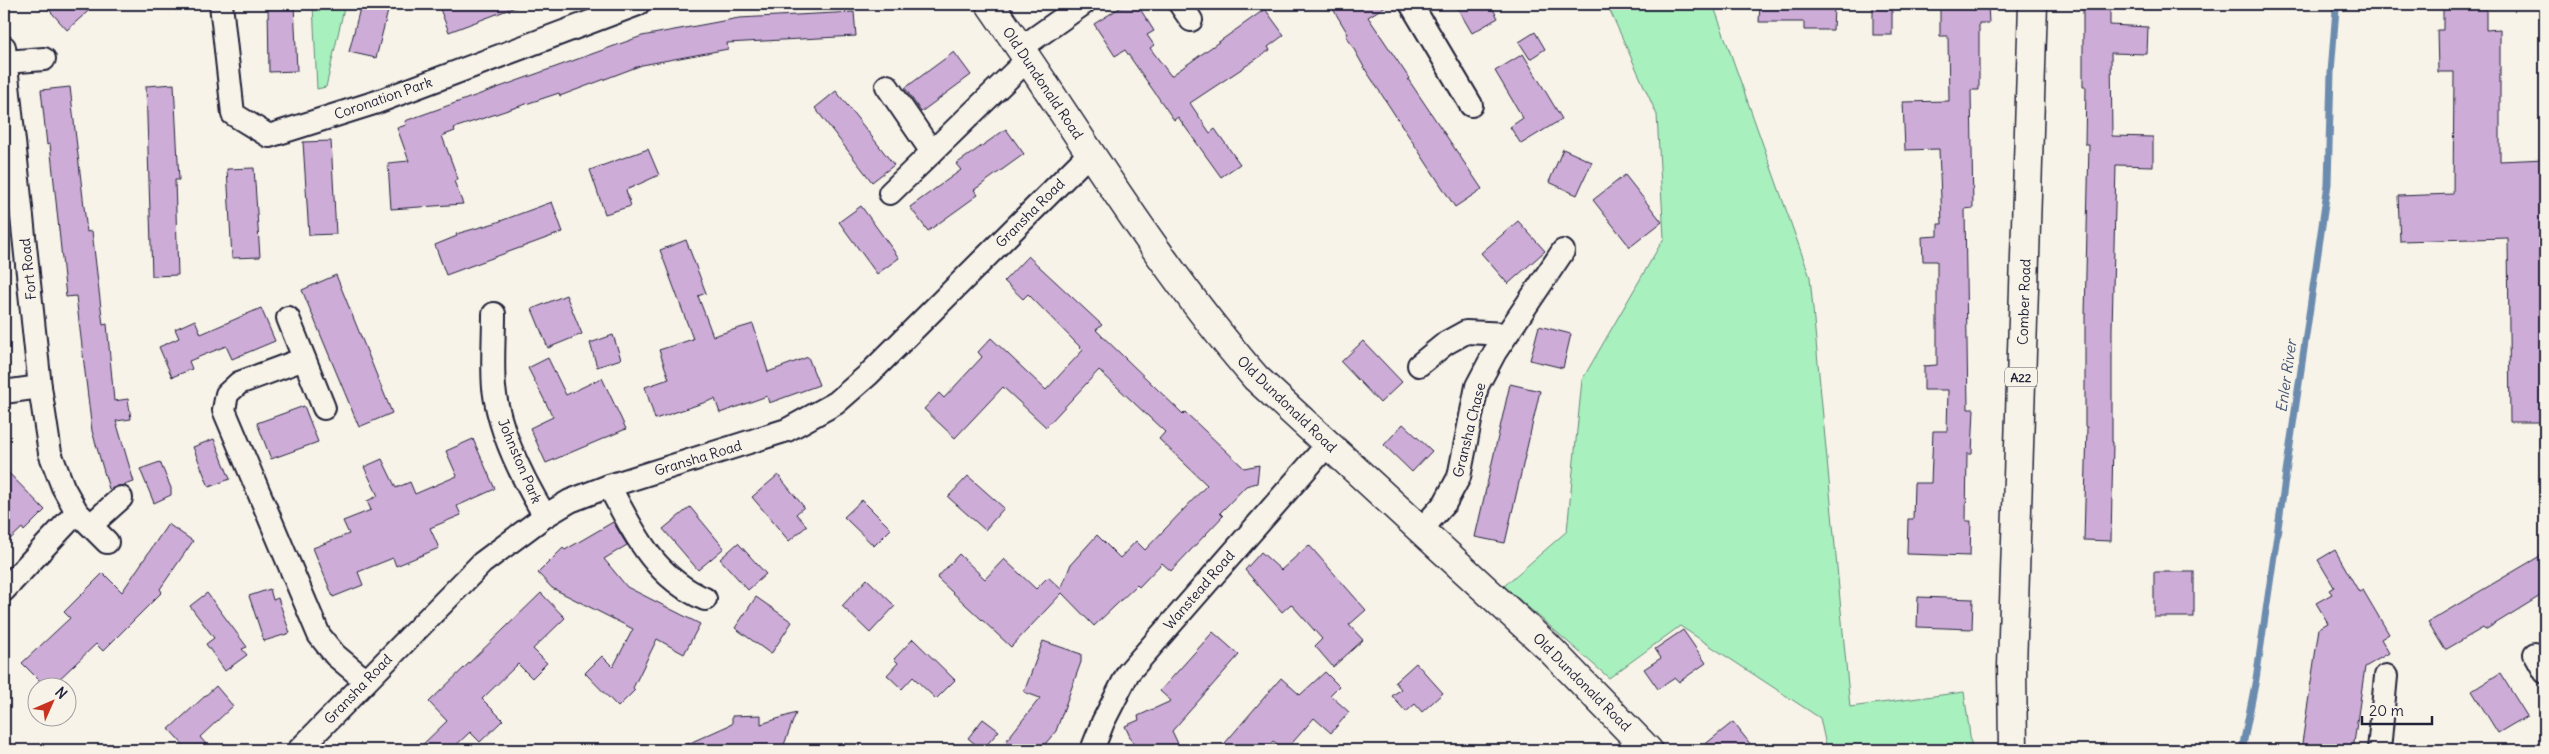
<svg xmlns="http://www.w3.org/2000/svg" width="2549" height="754" viewBox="0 0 2549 754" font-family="Delius,sans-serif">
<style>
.green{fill:#a8f0bd;stroke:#65897c}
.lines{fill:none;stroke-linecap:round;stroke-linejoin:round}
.stream{stroke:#6c8caf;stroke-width:7}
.building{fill:#cdacd8;stroke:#22223b}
.minor-casing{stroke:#22223b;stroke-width:26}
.tertiary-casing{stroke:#22223b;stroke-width:31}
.trunk-casing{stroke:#22223b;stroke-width:31}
.minor{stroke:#f7f3e8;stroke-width:22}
.tertiary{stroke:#f7f3e8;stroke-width:28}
.trunk{stroke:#f7f3e8;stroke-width:28}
.labels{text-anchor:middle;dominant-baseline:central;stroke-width:5;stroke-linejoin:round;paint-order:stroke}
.shield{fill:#f7f3e8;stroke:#62616f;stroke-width:1}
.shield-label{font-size:12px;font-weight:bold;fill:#22223b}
.street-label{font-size:14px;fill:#22223b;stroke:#f7f3e8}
.water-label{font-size:15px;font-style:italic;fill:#475775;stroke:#f7f3e8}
</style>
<rect width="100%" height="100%" fill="#f7f3e8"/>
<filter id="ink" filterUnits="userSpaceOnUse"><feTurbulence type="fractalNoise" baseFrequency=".02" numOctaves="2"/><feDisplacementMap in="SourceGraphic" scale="10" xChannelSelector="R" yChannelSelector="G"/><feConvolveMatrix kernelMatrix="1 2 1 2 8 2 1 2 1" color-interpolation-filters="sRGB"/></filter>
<g filter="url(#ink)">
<g class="green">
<path d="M313,4h32l-19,83 -9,2z"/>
<path d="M1607,4h106l97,273 40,430 114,-15 8,58h-145l-7,-32 -140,-92 -71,52 -105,-92 63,-55 15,-151 82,-142 -7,-123z"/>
</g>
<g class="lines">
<path class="stream" d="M2242,750l14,-71 72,-495 3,-112 5,-63 3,-5"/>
</g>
<g class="building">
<path d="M44,4h52l-29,26z"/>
<path d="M268,4h26l3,67 -28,1z"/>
<path d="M361,4l28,3 -13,51 -27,-6z"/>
<path d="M438,4h80v2l-69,26z"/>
<path d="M1126,4h11l17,27 -7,4 7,10 -4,3 21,28 94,-67 19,26 -16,12 2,3 -80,53 20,30 5,-4 25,35 -19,13 -43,-60 -4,3 -49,-70 -10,6 -21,-32z"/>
<path d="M1330,4h59l-21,13 41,61 -1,1 74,110 -27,18 -90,-138 -19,-34 2,-1z"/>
<path d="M1455,4h35l8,14 -26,15z"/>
<path d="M1760,4h66v3h8l-1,23h-29v-8h-45z"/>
<rect x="1873" y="4" width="19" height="31"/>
<path d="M1940,4h48l1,19h-10v67h-8l2,118 -8,1 3,200h6l-2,45h-5l-1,67h5l-1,35 -63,-2 1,-35h5l1,-36h17l2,-52h14l1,-41h-24v-24l13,-1v-104h-14l-1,-24 16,-1v-12h4l-3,-75 -34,1 -2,-48 46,-1 -1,-65h-8z"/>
<path d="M2083,4h27v21l38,2 -1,27 -36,-1 1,83 41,1v29l-37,-1 -4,165v112h1l-2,99 -27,-1 3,-113h-2v-112l4,-171h-4l1,-57h-3z"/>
<path d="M2443,4h43v26l14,-1v132l45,-2v263h-35l-2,-184 -108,3 -2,-45 55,-2 1,-122h-16l-1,-42h6z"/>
<path d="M854,12l2,24 -129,7 1,6 -86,16 -82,31 -1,-3 -105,35 1,3 -13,5 16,43 -4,2 9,23 -72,5 -3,-46 21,-2 -12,-33 9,-3 -1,-4 237,-85 97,-18z"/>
<path d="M1535,32l10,17 -15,10 -11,-17z"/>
<path d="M954,52l17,23 -50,37 -16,-24z"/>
<path d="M1523,54l39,65 -41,25 -11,-17 13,-9 -28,-47z"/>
<path d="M174,84l5,96h-4l3,95 -26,1 -6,-190z"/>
<path d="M70,87l17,145 5,-1 11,94 4,-1 7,77 14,-2 3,20 -15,2 18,61 -25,7 -17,-58 -16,-135 -10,1 -16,-153 -3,1 -6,-55z"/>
<path d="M836,91l58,74 -22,17 -57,-74z"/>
<path d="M1006,129l18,25 -50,36 4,5 -50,36 -18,-24 51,-37 -5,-6z"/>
<path d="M331,141l5,93 -27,1 -6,-93z"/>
<path d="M648,149l11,26 -33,15 5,16 -26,8 -15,-44z"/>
<path d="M1563,149l29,13 -15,33 -28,-13z"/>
<path d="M254,168l6,89 -28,1 -5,-89z"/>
<path d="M1625,175l37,47 -32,25 -37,-47z"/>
<path d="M552,202l11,30 -117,43 -11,-30 22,-9 -1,-2 39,-11z"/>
<path d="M861,206l38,52 -22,16 -38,-52z"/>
<path d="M1518,221l27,30 -37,33 -27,-31z"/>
<path d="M686,240l20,53 -8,3 15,40 40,-12 15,48 40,-15 11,28 -50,18 -2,-7 -47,17 -5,-14 -60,20 -10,-32 24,-8 -10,-29 34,-11 -33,-89z"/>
<path d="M1028,256l74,69 -6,5 87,84 2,-2 59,56 15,-3 -2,18 -11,3 -26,27 3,3 -52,55 -9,-8 -23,24 -2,-2 -43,41 -32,-33 -51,54 -74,-69 22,-24 26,25 19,-20 32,30 12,-12 13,12 10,-25 26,-29 23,23 16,-17 9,9 62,-65 -48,-46 6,-7 -66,-62 -53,57 -43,-40 -48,51 -31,-29 15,-16 5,5 38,-41 -4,-5 13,-14 55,52 37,-40 -55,-56 -5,5 -19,-18z"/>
<path d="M336,275l56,138 -33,14 -57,-137z"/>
<path d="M566,295l16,39 -34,14 -16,-39z"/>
<path d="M261,308l14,33 -43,18 -6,-13 -37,15 3,8 -20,8 -13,-30 20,-9 -4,-9 20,-9 6,14z"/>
<path d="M1539,326l32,8 -8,34 -33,-8z"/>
<path d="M613,335l8,24 -24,8 -7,-24z"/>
<path d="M1363,341l39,41 -22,21 -39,-41z"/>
<path d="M548,358l18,37 36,-17 24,51 -80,34 -16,-35 23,-11 -25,-49z"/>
<path d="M1510,384l30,7 -35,152 -30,-6z"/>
<path d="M304,406l14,36 -47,17 -14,-36z"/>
<path d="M1403,424l29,27 -20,21 -28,-27z"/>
<path d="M214,439l16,40 -21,8 -16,-40z"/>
<path d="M473,439l22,50 -38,17 4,9 -31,13 9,20 -43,18 -3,-8 -35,14 5,13 -30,12 -20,-49 36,-14 -6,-13 28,-11 -4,-9 11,-5 -14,-29 18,-8 14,29 14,-6 5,12 42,-18 -11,-25z"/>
<path d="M160,462l11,26v7l-17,8 -14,-34z"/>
<path d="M4,468l41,42 -21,21 -2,-3 -18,17z"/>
<path d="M778,475l26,32 -8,7 11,12 -18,15 -37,-44z"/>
<path d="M968,476l36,32 -19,22 -37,-33z"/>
<path d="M862,500l29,29 -17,17 -30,-29z"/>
<path d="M690,507l34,41 -26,22 -35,-41z"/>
<path d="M613,522l14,23 -23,14 23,28 73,37 -16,30 -27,-15 -24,49 2,2 -17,17 -33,-34 17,-17 11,11 20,-38 -81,-41 -14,-15 25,-25 2,2z"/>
<path d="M168,524l25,17 -33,48 2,3 -59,59 -7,-7 -44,42h-7l-23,-23 48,-45 -6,-6 39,-39 19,19z"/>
<path d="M738,543l28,31 -18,16 -28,-31z"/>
<path d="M1309,545l57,65 -17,15 14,15 -30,27 -18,-21 7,-7 -31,-35 -9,8 -37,-42 16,-18 20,18z"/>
<path d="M2335,550l24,42 4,-2 26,44 -8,5 8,14 -24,14 -12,83h-52l18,-122 9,-5 -12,-20 16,-9 -3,-4 5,-3 -16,-27z"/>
<path d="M2545,553v40l-60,37 -2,-2 -38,22 -17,-28z"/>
<rect x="2154" y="572" width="40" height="45"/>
<path d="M867,579l28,27 -25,27 -28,-27z"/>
<path d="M270,589l3,11 5,-2 12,35 -26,8 -15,-45z"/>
<path d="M207,593l40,54 -5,2 5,6 -22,16 -19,-27 8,-6 -24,-32z"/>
<path d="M541,593l24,25 -32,31 14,14 -15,15 -14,-14 -36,35 21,21 -23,22 -10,-10 -19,18h-34l30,-29 -18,-19z"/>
<path d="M756,597l36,25 -21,32 -36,-26z"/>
<path d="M1918,597l55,2 -1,30 -55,-2z"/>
<path d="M1683,630l23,33 -27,19 -4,-4 -17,11 -14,-20 17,-11 -6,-9z"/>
<path d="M1213,632l26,23 -67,76 9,19h-45l-11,-24 14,-6 -1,-4 33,-15 -11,-10z"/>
<path d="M913,639l42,41 -19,19 -23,-22 -11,12 -15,-14 11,-12 -4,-4z"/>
<path d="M1043,641l38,13v8l-25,69 -16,19h-23l-11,-9 34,-43 -16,-6z"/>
<path d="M1416,663l27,30 -21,19 -7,-8 -9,8 -14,-16 9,-7 -6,-7z"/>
<path d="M1325,672l14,14 -9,9 19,17 -18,21 -17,-15 -28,32 -13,-9 -8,9h-46l62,-72 19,17z"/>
<path d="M2500,673l27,43 -29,17 -26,-42z"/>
<path d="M216,686l17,20 -33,31 11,13h-23l-19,-21z"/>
<path d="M796,713l-14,37h-108l58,-26v-8l29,-1v9z"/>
<path d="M983,719l16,12 -17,19 -14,-12z"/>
<path d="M1733,722l22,28h-57z"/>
</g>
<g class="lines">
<g class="minor-casing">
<g id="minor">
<path d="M221,4l12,110 36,22 108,-34 261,-98"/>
<path d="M1180,4l11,16"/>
<path d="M1411,4l60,101"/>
<path d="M4,47l36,340 10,66 13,34 14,25 30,30"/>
<path d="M1021,48l62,-44"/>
<path d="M5,62l39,-3"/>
<path d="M887,86l45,66"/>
<path d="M890,193l138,-134"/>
<path d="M494,314c0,24 -2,50 0,74 5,44 28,90 51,128"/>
<path d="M288,318l36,90"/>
<path d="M304,359l-65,24 -12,11 -3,16 95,225 16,20 31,26"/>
<path d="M1419,365l27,-22 20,-11 41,2"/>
<path d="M4,392l36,-5"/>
<path d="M609,486c25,47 45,91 96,113"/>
<path d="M91,525l30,-27"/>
<path d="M1420,531l25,-28 14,-26 18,-91 18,-34 68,-101"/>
<path d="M4,590l73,-78"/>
<path d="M2535,654l10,18"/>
<path d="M299,750l183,-187 63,-47 25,-15 39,-15 178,-56 49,-27 32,-28 222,-222"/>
<path d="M1092,750l11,-28 25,-49 200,-229"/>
<path d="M2379,750l7,-74"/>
</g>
</g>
<g class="tertiary-casing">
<path id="tertiary" d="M990,4c87,125 166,259 266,374l292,269 100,103"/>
</g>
<g class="trunk-casing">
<path id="trunk" d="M2013,750l-1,-83 21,-663"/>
</g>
<use href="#minor" class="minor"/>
<use href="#tertiary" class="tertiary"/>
<use href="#trunk" class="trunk"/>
</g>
</g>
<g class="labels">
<rect class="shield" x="2005" y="367.5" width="32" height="19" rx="4"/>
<g class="shield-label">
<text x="2021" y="377">A22</text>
</g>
<g class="street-label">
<text transform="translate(1043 83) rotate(56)">Old Dundonald Road</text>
<text transform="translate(383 98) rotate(-19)">Coronation Park</text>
<text transform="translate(1030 213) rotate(-45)">Gransha Road</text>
<text transform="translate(28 269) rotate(-96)">Fort Road</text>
<text transform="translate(2024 302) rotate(-88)">Comber Road</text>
<text transform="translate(1287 404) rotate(44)">Old Dundonald Road</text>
<text transform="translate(1469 430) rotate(-76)">Gransha Chase</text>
<text transform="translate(698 458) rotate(-17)">Gransha Road</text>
<text transform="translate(520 461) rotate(67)">Johnston Park</text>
<text transform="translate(1199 590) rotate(-49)">Wanstead Road</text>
<text transform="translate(1582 682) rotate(45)">Old Dundonald Road</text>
<text transform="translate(358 689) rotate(-46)">Gransha Road</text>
</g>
<g class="water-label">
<text transform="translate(2286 376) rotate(-82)">Enler River</text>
</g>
</g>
<rect width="2549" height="754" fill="none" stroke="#f7f3e8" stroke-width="20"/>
<rect x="10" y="10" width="2529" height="734" fill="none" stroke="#22223b" stroke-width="2" filter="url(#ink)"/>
<g transform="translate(52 702) rotate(45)"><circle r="24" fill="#f7f3e8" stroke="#a29fa3"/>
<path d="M0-4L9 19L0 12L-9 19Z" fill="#c8321e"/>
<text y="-8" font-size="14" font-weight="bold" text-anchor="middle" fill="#22223b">N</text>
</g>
<path d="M2362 716v8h70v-8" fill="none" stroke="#22223b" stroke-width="2.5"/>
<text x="2369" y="716" font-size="15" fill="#22223b" stroke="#f7f3e8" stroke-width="4" paint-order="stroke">20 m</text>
</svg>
